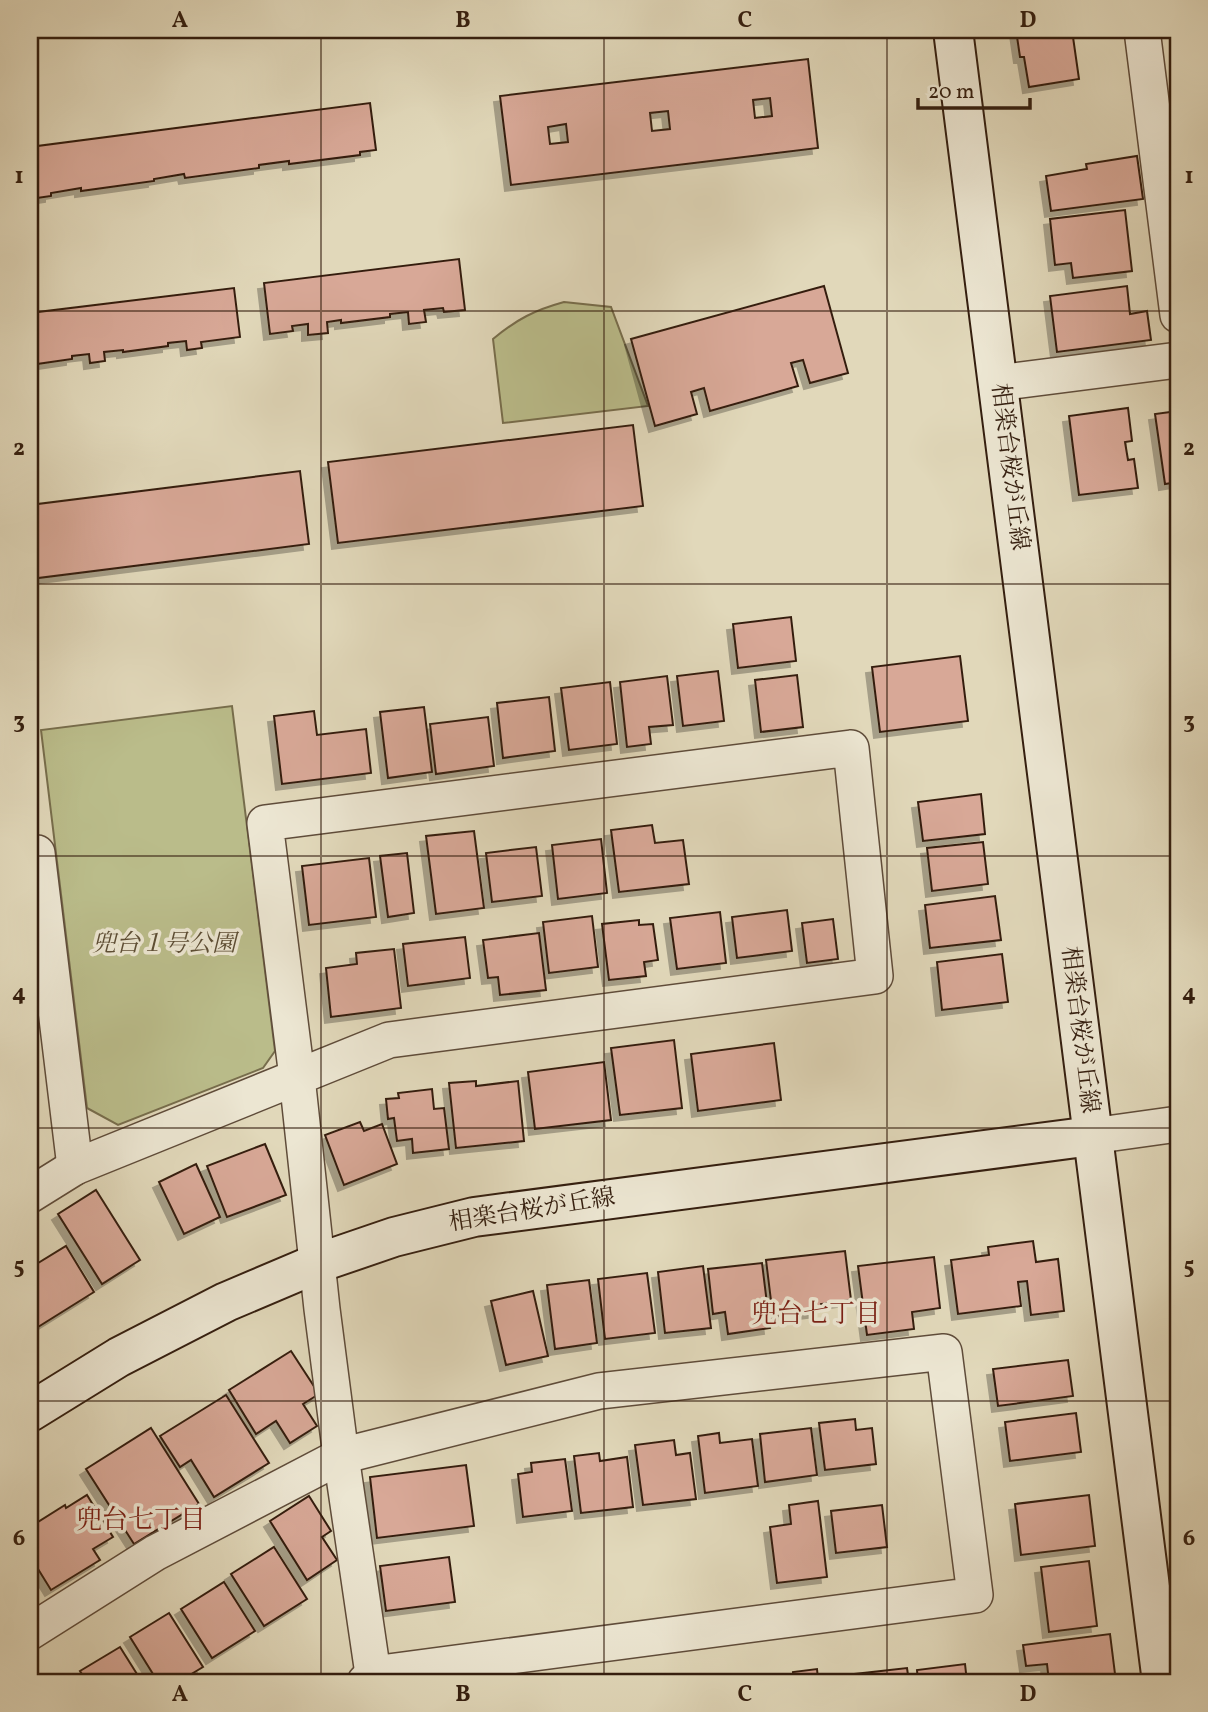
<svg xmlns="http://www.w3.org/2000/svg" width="1208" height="1712" viewBox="0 0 1208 1712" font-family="Vollkorn,'Noto Serif JP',serif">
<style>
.green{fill:#babc8a;stroke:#776d4c;stroke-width:2}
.building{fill:#d8a897;stroke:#341e0f;stroke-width:2;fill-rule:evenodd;filter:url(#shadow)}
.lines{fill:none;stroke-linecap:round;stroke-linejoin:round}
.street-casing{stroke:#5f4c3a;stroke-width:38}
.secondary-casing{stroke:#341e0f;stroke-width:42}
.street{stroke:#ece6d2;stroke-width:35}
.secondary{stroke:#ece6d2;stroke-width:38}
.grid{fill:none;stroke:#341e0f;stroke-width:2;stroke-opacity:0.55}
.labels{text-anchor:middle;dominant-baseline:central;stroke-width:7;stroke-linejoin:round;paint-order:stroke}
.street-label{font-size:24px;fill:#341e0f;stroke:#ece6d2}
.park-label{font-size:24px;font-style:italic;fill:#5c4d34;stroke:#ece6d2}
.neighbourhood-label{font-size:26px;fill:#7a1f14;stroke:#ece6d2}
.neatline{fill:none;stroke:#341e0f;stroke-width:2.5}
.grid-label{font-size:23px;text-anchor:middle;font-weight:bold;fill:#341e0f}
</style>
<defs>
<filter id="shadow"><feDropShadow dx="-6" dy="6" stdDeviation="0" flood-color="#0004"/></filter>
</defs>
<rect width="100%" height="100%" fill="#e1d8ba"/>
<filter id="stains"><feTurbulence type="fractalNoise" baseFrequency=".00286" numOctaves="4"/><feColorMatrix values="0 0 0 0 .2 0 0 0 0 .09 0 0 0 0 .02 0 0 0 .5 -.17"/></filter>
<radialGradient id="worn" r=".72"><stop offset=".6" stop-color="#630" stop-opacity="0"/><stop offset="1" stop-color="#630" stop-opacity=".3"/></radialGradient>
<g class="green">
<path d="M564,302l47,5 37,99 -145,17 -10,-84c24,-20 42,-29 71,-37z"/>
<path d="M232,706l43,345 -12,17 -145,57 -31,-17 -46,-378z"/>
</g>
<g class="building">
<path d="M1016,30h56l7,49 -50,8 -5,-30h-4z"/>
<path d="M808,59l10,89 -307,37 -11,-89zM770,98l2,18 -17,2 -2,-18zM668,111l2,18 -18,2 -2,-18zM566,124l2,18 -18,2 -2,-17z"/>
<path d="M370,103l6,47 -16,2v3l-71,9v-3l-30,4v3l-74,10 -1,-4 -30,5v2l-73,10v-3l-30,5v3l-21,3v-52z"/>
<path d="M1137,156l6,43 -92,12 -5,-35 41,-7 -1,-5z"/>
<path d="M1125,210l7,61 -59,7 -2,-15 -16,2 -5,-46z"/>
<path d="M459,259l6,51 -21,2 -1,-4 -19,2 2,12 -17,2 -1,-12 -18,2v3l-49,6v-3l-14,2 1,11 -20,2v-11l-16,2 1,5 -23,3 -6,-51z"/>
<path d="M824,286l24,87 -38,10 -7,-23 -12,3 7,23 -88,25 -6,-23 -13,4 6,22 -42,12 -24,-87z"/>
<path d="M1127,286l3,28 17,-3 4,29 -94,12 -7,-56z"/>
<path d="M234,288l6,49 -39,5 1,6 -15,2 -1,-9 -18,2v3l-45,6v-2l-19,2 1,9 -15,2 -1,-9 -17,2v3l-42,6v-52z"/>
<path d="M1128,408l4,33 -7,1 3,18 6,-1 4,29 -59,7 -10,-79z"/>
<path d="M1178,411v71l-13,2 -10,-70z"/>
<path d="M633,425l10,81 -305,37 -10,-81z"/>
<path d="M300,471l9,73 -279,35v-74z"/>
<path d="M791,617l5,44 -58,7 -5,-44z"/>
<path d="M960,656l8,65 -88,11 -8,-65z"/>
<path d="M718,671l6,50 -41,5 -6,-50z"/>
<path d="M797,675l6,52 -42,5 -6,-52z"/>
<path d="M667,676l6,49 -24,2 2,17 -24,3 -7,-65z"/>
<path d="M610,682l7,62 -48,6 -8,-62z"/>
<path d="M549,697l6,54 -52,7 -6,-55z"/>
<path d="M424,707l8,65 -44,6 -8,-66z"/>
<path d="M314,711l3,24 49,-6 5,44 -89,11 -8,-68z"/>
<path d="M488,717l6,49 -58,8 -6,-50z"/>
<path d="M30,791l5,40 -5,1z"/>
<path d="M981,794l4,40 -62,7 -5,-39z"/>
<path d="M652,825l3,18 28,-3 6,44 -70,8 -8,-62z"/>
<path d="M474,831l10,77 -48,6 -10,-78z"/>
<path d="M601,839l6,54 -49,6 -6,-54z"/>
<path d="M983,842l5,42 -56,7 -5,-43z"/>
<path d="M536,847l6,49 -50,6 -6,-49z"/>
<path d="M407,853l7,60 -26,4 -8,-61z"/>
<path d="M369,858l7,59 -67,8 -7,-59z"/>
<path d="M995,896l6,44 -71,8 -5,-43z"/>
<path d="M787,910l5,41 -55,7 -5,-41z"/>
<path d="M720,912l6,51 -49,6 -7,-51z"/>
<path d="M592,916l6,51 -49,6 -6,-51z"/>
<path d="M833,919l5,40 -31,4 -5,-40z"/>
<path d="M639,920v5l14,-1 5,36 -14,2 2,14 -37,4 -7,-56z"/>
<path d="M539,933l7,57 -46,5 -2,-18 -10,1 -5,-38z"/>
<path d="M465,937l5,41 -62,8 -5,-42z"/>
<path d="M394,949l7,59 -70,9 -5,-49 31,-4 -1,-11z"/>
<path d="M1002,954l6,48 -66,8 -5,-48z"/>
<path d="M674,1040l8,68 -62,7 -9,-67z"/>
<path d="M774,1043l7,57 -83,11 -7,-57z"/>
<path d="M604,1062l7,58 -76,9 -7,-57z"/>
<path d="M476,1081v5l42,-5 6,60 -68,7 -7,-65z"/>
<path d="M432,1089l2,20 10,-1 5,41 -36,4 -1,-14 -15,2 -3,-23 -6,1 -2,-20 13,-1 -1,-5z"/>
<path d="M360,1122l4,9 18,-7 15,40 -53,21 -19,-50z"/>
<path d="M265,1144l21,51 -59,22 -20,-51z"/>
<path d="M196,1164l24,53 -36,17 -25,-52z"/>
<path d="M96,1190l44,70 -38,24 -44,-70z"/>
<path d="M1033,1241l3,21 22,-3 6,52 -33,4 -4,-34 -9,1 3,24 -63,8 -7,-54 38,-5 -1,-8z"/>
<path d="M66,1246l28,46 -64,40v-64z"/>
<path d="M845,1251l6,49 -30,4 1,7 -49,6 -7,-57z"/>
<path d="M934,1257l6,51 -28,4 2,17 -47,6 -9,-69z"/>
<path d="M762,1263l8,65 -42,6 -3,-22 -12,2 -5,-45z"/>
<path d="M703,1266l8,62 -46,5 -7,-61z"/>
<path d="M647,1273l8,60 -50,6 -7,-60z"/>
<path d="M589,1280l8,63 -42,6 -8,-64z"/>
<path d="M533,1291l15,65 -42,9 -15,-64z"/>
<path d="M291,1351l28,43 -16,10 14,22 -27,17 -14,-22 -20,13 -27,-44z"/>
<path d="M1068,1360l5,36 -75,10 -5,-37z"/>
<path d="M226,1395l43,68 -55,34 -23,-37 -11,7 -20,-31z"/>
<path d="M1076,1413l5,39 -71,9 -5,-39z"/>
<path d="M855,1419l1,11 16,-2 4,36 -51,6 -6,-47z"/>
<path d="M151,1428l48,76 -65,40 -48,-75z"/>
<path d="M811,1428l6,47 -52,7 -5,-48z"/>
<path d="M719,1433l1,10 32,-4 6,47 -53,7 -7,-57z"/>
<path d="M674,1440l2,15 14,-2 6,46 -53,6 -8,-60z"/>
<path d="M599,1453l1,8 27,-4 6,50 -52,6 -7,-57z"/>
<path d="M565,1459l7,52 -49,6 -5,-43 14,-2 -1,-9z"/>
<path d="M466,1465l8,61 -97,12 -7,-61z"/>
<path d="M87,1495l26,42 -20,12 7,11 -49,30 -21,-34v-29l35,-22 1,3z"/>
<path d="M1089,1495l6,51 -74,9 -6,-51z"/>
<path d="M309,1496l22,35 -9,6 15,23 -30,20 -37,-59z"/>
<path d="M818,1501l9,76 -50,6 -7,-56 21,-3 -2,-19z"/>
<path d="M882,1505l5,42 -51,6 -5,-42z"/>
<path d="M274,1547l33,52 -43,27 -33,-52z"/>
<path d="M449,1557l6,45 -69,9 -6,-45z"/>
<path d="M1089,1561l8,65 -48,6 -8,-65z"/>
<path d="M224,1582l31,49 -43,27 -31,-49z"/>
<path d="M169,1613l34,54 -25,15h-20l-28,-45z"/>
<path d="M1110,1634l6,48h-67l-2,-18 -21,2 -3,-21z"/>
<path d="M120,1647l22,35h-55l-7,-11z"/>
<path d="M965,1664l2,18h-49l-1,-12z"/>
<path d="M907,1668l2,14h-53l-1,-8z"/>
<path d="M817,1669l1,10 29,-3 1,6h-54l-1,-10z"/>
</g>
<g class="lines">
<g class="street-casing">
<g id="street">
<path d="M1142,30l36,285"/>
<path d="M998,383l180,-23"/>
<path d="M30,854l7,-1 38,314"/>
<path d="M1092,1136l86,-12"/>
<path d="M30,1195l45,-28 314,-127 486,-64 -24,-228 -586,75 32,254 25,232 19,147 32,218 5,8"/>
<path d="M30,1632l125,-79 186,-97 258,-65 345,-39 31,243 -602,79 -8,8"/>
</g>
</g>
<g class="secondary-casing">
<g id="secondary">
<path d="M953,30l209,1652"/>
<path d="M30,1412l89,-55 107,-55 92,-39 76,-26 80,-20 618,-81"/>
</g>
</g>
<use href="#street" class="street"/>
<use href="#secondary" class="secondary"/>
</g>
<path class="grid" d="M321,30v1652M604,30v1652M887,30v1652M30,311h1148M30,584h1148M30,856h1148M30,1128h1148M30,1401h1148"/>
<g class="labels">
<g class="street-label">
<text transform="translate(1009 467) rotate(83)">相楽台桜が丘線</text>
<text transform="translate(1079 1030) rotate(83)">相楽台桜が丘線</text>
<text transform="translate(532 1211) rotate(-9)">相楽台桜が丘線</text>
</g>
<g class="park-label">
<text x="164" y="945">兜台１号公園</text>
</g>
<g class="neighbourhood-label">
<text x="816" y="1315">兜台七丁目</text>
<text x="141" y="1521">兜台七丁目</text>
</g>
</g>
<rect width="1208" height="1712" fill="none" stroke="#e1d8ba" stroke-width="77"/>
<path d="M918 98v10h112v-10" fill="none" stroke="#341e0f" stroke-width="3.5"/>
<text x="928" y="98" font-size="21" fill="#341e0f" stroke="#ece6d2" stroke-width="5" paint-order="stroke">20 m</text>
<rect x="38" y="38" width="1132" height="1636" class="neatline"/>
<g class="grid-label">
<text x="180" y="27">A</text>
<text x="463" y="27">B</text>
<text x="745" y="27">C</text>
<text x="1028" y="27">D</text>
<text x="19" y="183">1</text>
<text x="1189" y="183">1</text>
<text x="19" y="455">2</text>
<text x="1189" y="455">2</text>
<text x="19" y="728">3</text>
<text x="1189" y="728">3</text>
<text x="19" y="1000">4</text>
<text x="1189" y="1000">4</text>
<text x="19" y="1273">5</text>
<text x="1189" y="1273">5</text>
<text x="19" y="1545">6</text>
<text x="1189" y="1545">6</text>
<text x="180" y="1701">A</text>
<text x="463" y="1701">B</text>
<text x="745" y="1701">C</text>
<text x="1028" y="1701">D</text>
</g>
<rect width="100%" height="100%" filter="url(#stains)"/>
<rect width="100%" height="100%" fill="url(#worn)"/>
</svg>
